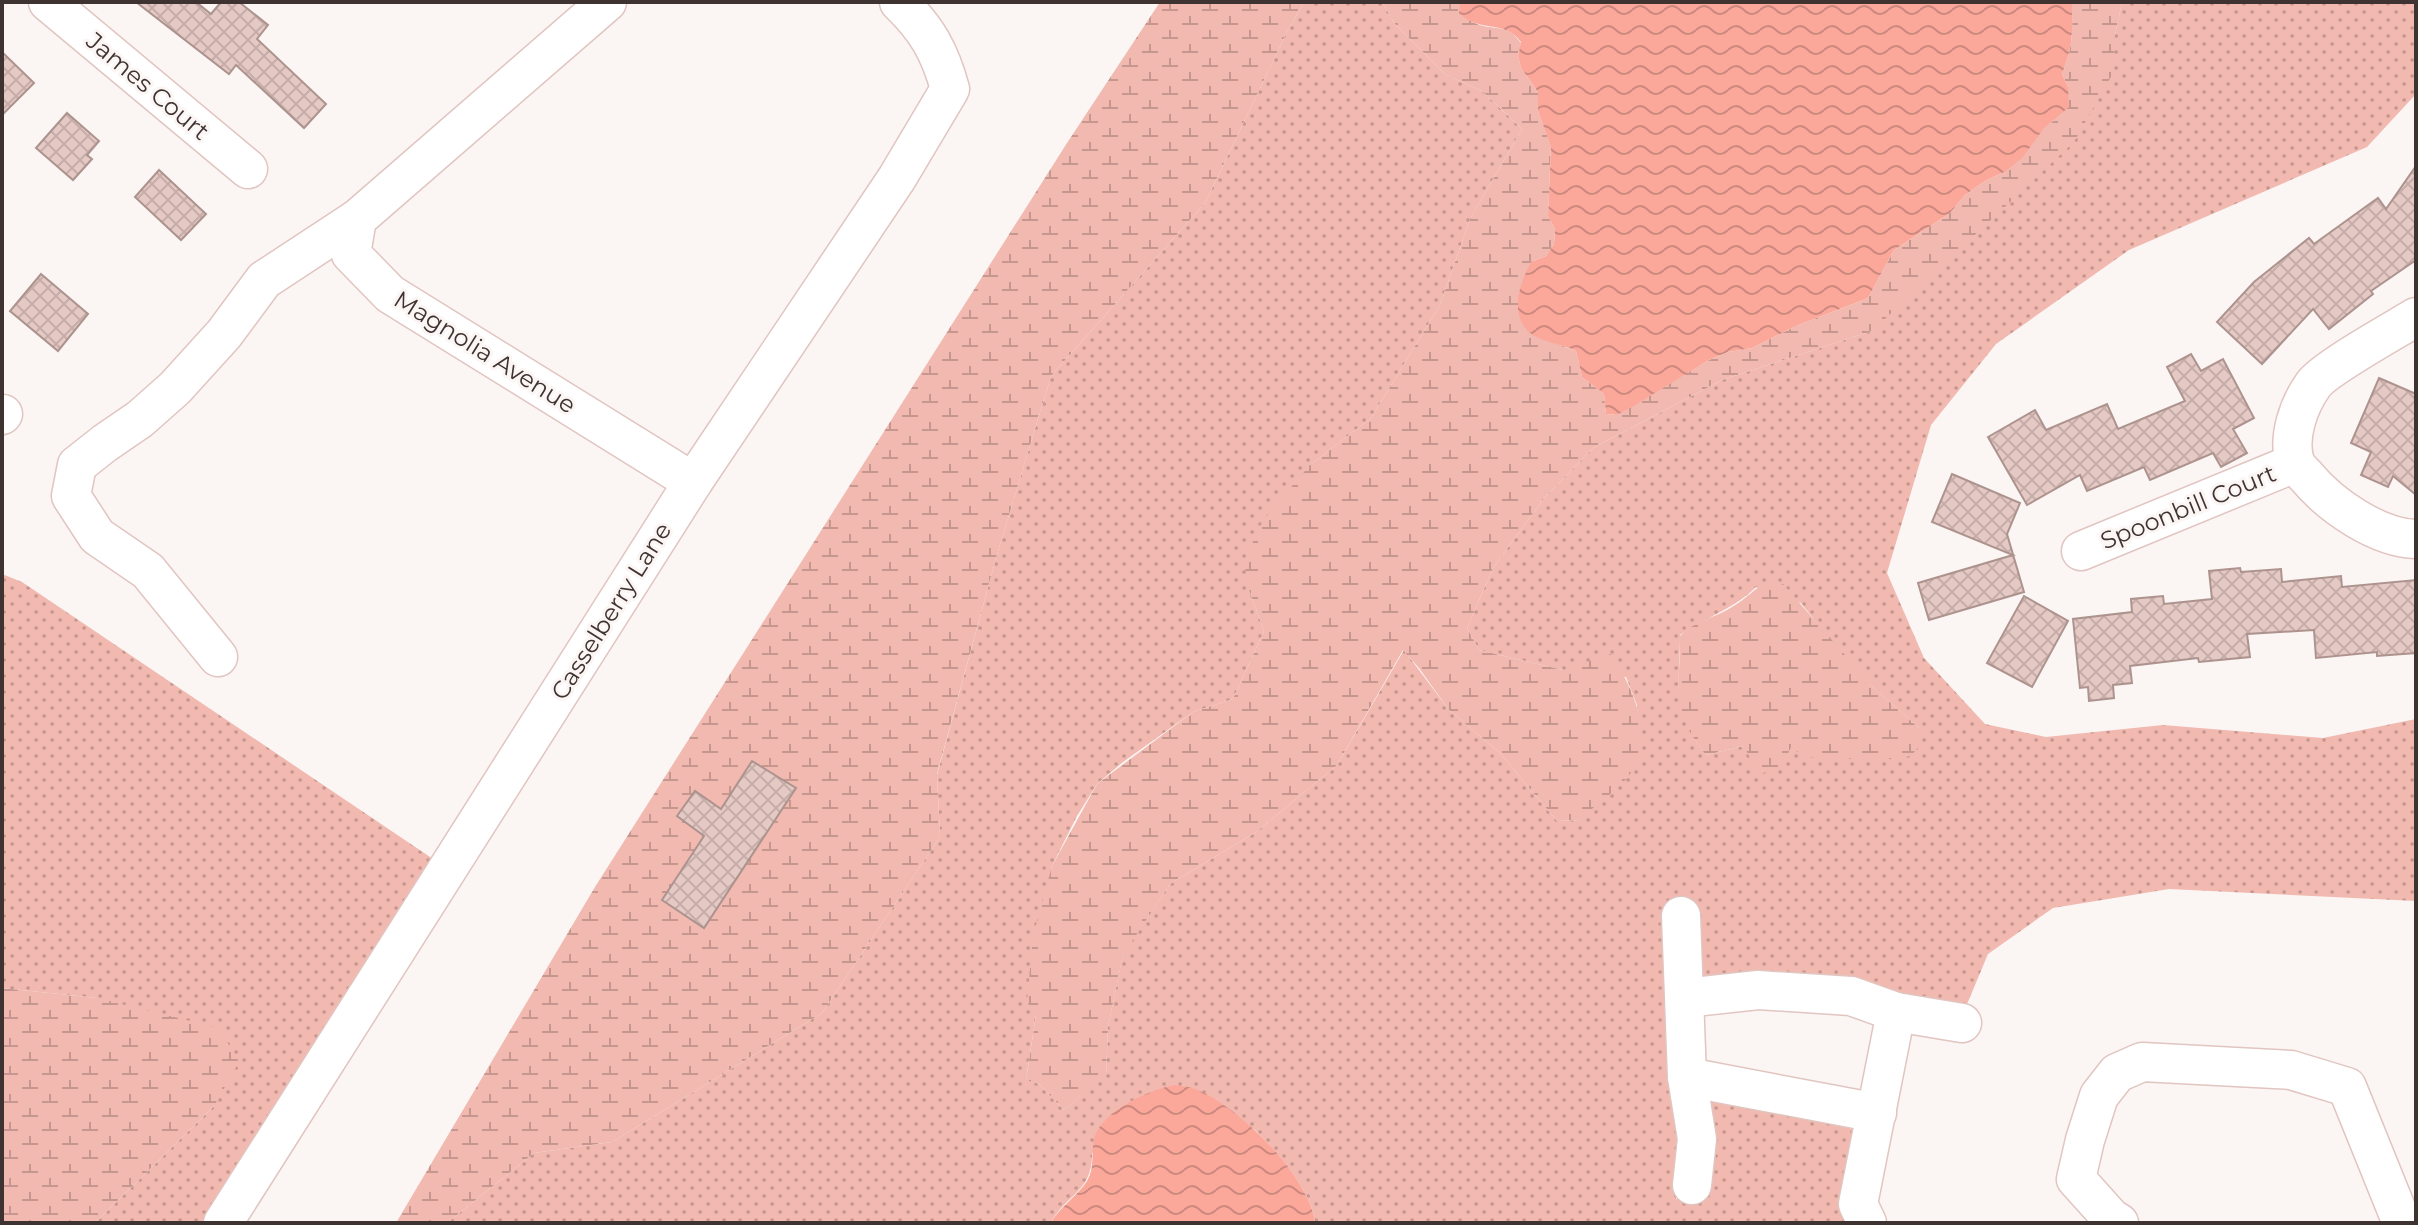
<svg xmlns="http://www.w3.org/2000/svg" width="2418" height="1225" viewBox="0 0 2418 1225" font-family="Montserrat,sans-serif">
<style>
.grass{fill:url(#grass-dots);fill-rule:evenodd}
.wetland{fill:url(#wetland-marsh)}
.water{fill:url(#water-waves)}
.building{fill:url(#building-cross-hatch);stroke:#ad938e;stroke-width:2}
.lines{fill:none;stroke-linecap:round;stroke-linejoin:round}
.minor-casing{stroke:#e1c5c0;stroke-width:41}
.minor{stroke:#fff;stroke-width:38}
.labels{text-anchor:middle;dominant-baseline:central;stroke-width:6;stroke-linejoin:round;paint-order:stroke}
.street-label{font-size:24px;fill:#3e3331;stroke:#fbf5f4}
</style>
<defs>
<pattern id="grass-dots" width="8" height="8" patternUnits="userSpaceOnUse" patternTransform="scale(2)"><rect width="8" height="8" fill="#f1b9af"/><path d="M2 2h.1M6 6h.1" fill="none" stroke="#c5978f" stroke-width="1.8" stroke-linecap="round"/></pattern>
<pattern id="wetland-marsh" width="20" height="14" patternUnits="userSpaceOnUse" patternTransform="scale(2)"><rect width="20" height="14" fill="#f1b9af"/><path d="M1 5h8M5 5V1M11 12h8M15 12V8" fill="none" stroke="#c5978f"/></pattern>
<pattern id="water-waves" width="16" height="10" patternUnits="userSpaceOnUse" patternTransform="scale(2)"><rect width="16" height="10" fill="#fba89b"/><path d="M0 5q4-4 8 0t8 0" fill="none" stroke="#cd897f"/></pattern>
<pattern id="building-cross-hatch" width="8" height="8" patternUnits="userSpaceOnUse" patternTransform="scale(2)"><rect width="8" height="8" fill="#e5c9c4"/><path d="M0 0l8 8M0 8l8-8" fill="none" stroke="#c6ada9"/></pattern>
</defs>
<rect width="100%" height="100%" fill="#fbf5f4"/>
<g class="grass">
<path d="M1304,2h78l13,22 51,51 36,16 40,38 -52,90 -30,86 -69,113 -61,47 -61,125 15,41 -31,68 -40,13 -70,50 -26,22 -20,32 -25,50 -7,32 -9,117 -10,64 13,5 25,26 42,-34 2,-49 15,-73 47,-70 86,-52 81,-67 67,-115 45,60 51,43 57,68 23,-1 61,-82 -4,-33 -11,-28 -63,-7 -84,-20 -12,-22 26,-60 52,-71 48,-49 129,-68 150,-49 243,-296 7,-33h294v92l-49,53 -238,103 -133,94 -65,81 -44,148 37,85 61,66 61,13 117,-12 160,13 93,-19v182l-247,-12 -116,19 -65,46 -23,55 -266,-27 -5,-82 -28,5 7,172 -4,12 6,1 8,51 -7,58 29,-1 7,-60 -7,-42 155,28 -10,99h-535c-3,-33 -39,-72 -61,-94l-162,24c1,39 -26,41 -41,70h-604l87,-70 78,-11 210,-129 118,-176 -3,-62 59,-217 55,-182 154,-173 80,-167zM1756,587l45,16 34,43 38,41 46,41 -128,19 -47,-1 -38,9c-36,-46 -26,-66 -26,-120 26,-18 54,-26 76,-48z"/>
<path d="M2,574l20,8 414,279 -229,362h-112l119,-117 -117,-108 -95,-10z"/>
</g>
<g class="wetland">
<path d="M1160,2h144l-19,34 -80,167 -154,173 -55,182 -59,216 3,63 -118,176 -210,129 -78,11 -87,70h-51l199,-336 472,-744z"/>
<path d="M1382,2h78v11c5,3 11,9 17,11 19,7 30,-1 44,19l-3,13 3,12 17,24v19l13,35 -3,70 7,13 -1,15 -8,12 -15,6 16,78 29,11 6,26 22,17 2,20 11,1 92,-55 19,-8 24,-4 44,-22 72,-28 26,-48 56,-37 15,-18 20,-14 21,-10 38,-43 11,-8 13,-33 -6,-13c12,-31 10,-40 10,-72h50l-7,33 -2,38 -39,69 -202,189 -150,49 -129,68 -48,49 -52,71 -26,60 12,22 84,20 48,-16c23,35 47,88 15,125 -13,15 -32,26 -46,41l-23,1 -57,-68 -51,-43 -30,-42 -16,-18 -66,115 -81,67 -86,52 -47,71 -15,72 -2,50 -42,33 -25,-26 -13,-4 10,-65 -9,-13 6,-66 19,-70 45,-82 96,-72 40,-13 31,-68 -15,-41 -5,-29 19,-41 47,-55 61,-47 69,-113 30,-86 52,-90 -40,-38 -36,-16 -51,-51z"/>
<path d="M1770,580l13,4 90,103 46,41v18l-8,10 -27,4 -79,-3 -14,-10 -10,22 -23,5 -14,-28 -38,9c-39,-50 -25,-63 -26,-119 16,-16 35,-18 52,-29 14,-8 24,-20 38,-27z"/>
<path d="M2,988l95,10 122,30 20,34 -25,44 -119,117h-93z"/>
</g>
<g class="water">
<path d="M1460,2h612c0,32 2,41 -10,72l6,13 1,20 -25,21 -21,29 -17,14 -21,10 -20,14 -15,18 -56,37 -26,48 -72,28 -44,22 -24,4 -19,8 -77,47 -15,8 -11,-1 -2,-20 -22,-17 -6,-26c-14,-7 -36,-9 -47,-19 -20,-19 -9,-49 2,-70l15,-6 8,-12 1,-15 -7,-13 3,-69 -13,-36v-19l-17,-24 -3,-12 3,-14c-17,-23 -43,-9 -62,-29z"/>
<path d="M1174,1085c5,1 13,1 18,3 43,14 119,89 123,135h-264c8,-16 26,-26 36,-42 8,-13 4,-28 7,-42 8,-29 54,-48 80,-54z"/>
</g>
<g class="building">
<path d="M136,2h60l15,12 10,-12h18l29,23 -11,14 69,65 -22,24 -68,-63 -7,9z"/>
<path d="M2,52l32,31 -32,32z"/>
<path d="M67,113l32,28 -12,14 5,4 -19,21 -37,-32z"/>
<path d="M2416,166v94l-45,31 2,3 -44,35 -16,-20 -51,55 -45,-42 37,-40 55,-44 5,6 64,-46 8,11z"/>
<path d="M159,170l47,44 -25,26 -46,-43z"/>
<path d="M41,274l47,40 -30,37 -48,-40z"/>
<path d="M2191,354l10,17 22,-12 31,59 -21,11 14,24 -26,14 -8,-14 -63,27 -6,-13 -57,24 -7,-16 -53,30 -39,-68 47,-27 11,20 61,-26 11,25 67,-28 -18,-34z"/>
<path d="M2379,378l37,16v101l-23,-19 -5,11 -27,-12 10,-23 -20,-9z"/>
<path d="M1952,474l68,29 -13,31 17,58 -95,28 -11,-37 95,-28 -81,-33z"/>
<path d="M2240,568l1,4 40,-3 1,13 59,-6 1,11 74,-7v73l-39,3v-4l-61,6 -2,-28 -67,4 3,23 -51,5 -1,-4 -68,8 2,17 -19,2 1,13 -25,3 -1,-14 -8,1 -7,-69 59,-7 -1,-13 32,-3 1,8 48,-5 -3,-28z"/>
<path d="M2024,596l44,25 -36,66 -45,-24z"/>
<path d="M752,761l44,27 -92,140 -42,-28 42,-64 -27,-20 18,-25 26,18z"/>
</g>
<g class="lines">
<g class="minor-casing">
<g id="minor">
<path d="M48,2l200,167"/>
<path d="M607,2l-250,217 -6,35 39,40 303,188"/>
<path d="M2416,317c-21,13 -92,52 -103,68 -14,20 -26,52 -18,77 2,5 7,10 11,14 24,29 71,62 110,63"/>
<path d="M2,415l1,-1"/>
<path d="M2081,551l214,-88"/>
<path d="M218,657l-70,-86 -51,-35 -26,-40 6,-31 28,-22 35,-24 35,-31 49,-54 40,-54 93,-61"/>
<path d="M1681,916l6,161 10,62 -5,46"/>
<path d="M1685,998l73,-8 93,6 45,16 66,11"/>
<path d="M1687,1077l190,36"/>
<path d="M223,1223l470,-741 204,-304 53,-89c-10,-37 -23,-60 -51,-87"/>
<path d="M1867,1223l-9,-19 38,-192"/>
<path d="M2119,1223l-8,-5 -35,-39 9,-39 14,-44 18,-23 25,-11 149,8 56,17 55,136"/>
</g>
</g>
<use href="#minor" class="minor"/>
</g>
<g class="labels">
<g class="street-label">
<text transform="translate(148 86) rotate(40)">James Court</text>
<text transform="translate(485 352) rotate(32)">Magnolia Avenue</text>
<text transform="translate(2188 507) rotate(-22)">Spoonbill Court</text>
<text transform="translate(611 611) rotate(-58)">Casselberry Lane</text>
</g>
</g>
<rect width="2418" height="1225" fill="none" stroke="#3e3331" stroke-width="8"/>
</svg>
